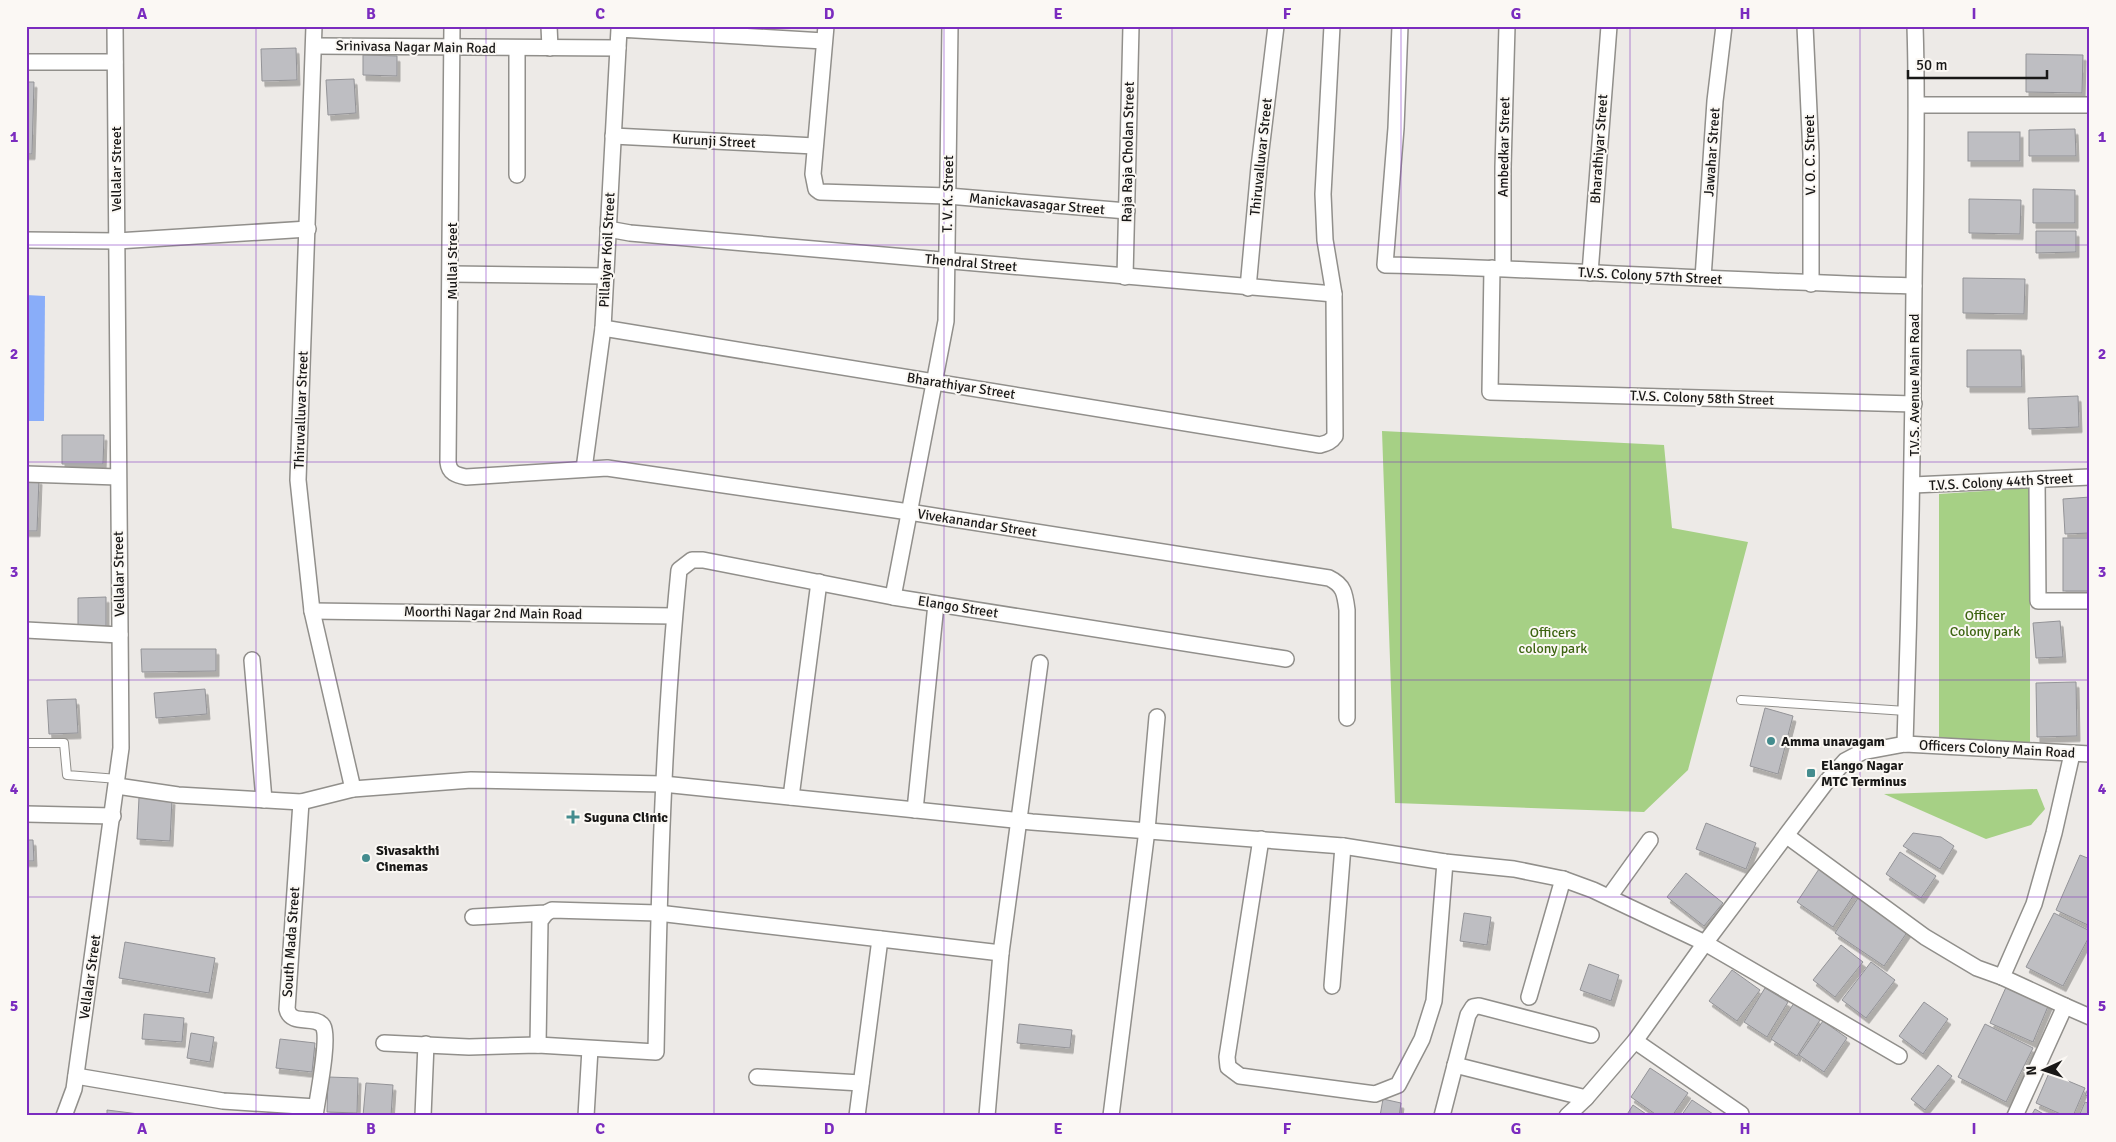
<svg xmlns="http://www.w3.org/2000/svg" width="2116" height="1142" viewBox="0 0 2116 1142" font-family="Signika,sans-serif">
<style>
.green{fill:#a6d085}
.water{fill:#89adf9}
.building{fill:#bebec2;stroke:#939397;filter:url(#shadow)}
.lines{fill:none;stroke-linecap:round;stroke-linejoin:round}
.lane-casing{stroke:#918f8b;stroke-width:10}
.street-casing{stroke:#918f8b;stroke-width:18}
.lane{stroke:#fff;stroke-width:8}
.street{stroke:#fff;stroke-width:15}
.grid{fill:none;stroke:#7b2cbf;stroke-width:1;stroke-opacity:0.55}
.poi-dot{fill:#448c8e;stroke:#fbf8f4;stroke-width:2}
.labels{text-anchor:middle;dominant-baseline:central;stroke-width:4;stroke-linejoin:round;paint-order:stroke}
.street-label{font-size:14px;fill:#191817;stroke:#fbf8f4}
.park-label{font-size:14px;fill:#3d6411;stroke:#fbf8f4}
.poi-label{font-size:14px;font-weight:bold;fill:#191817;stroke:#fbf8f4;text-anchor:start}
.neatline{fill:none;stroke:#7b2cbf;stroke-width:2}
.grid-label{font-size:16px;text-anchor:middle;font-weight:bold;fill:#7b2cbf}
</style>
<defs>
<filter id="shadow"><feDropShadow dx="3" dy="5.5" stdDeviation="0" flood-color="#0004"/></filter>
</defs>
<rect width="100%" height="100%" fill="#edeae7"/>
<g class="green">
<path d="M1382,431l282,14 8,83 76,14 -60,228 -44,42 -249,-9z"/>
<path d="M2030,488v264h-91v-258z"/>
<path d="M2037,789l8,20 -14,16 -45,14 -102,-45z"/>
</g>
<path class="water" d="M26,295l19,1 -1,125h-18z"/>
<g class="building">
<path d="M296,48l1,32 -35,1 -1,-32z"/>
<path d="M2026,54l57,1 -1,38 -56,-1z"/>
<path d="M363,55l34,1v20l-34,-1z"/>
<path d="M354,79l2,34 -28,2 -2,-35z"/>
<path d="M26,82h8l-2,72h-6z"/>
<path d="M2075,129l1,27h-47v-26z"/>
<rect x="1968" y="132" width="52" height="29"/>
<path d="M2033,189l42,1v33h-42z"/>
<path d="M1969,199l52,1 -1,34 -51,-1z"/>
<path d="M2036,231h40v21l-40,1z"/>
<path d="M1963,278l62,1 -1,35 -61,-1z"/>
<path d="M1967,350h54l1,37h-55z"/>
<path d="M2078,396l1,31 -50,2 -1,-31z"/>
<path d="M62,435h42l-1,29h-41z"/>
<path d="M26,478l13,1 -2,52h-11z"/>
<path d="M2090,497v36l-25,1 -2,-35z"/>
<rect x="2063" y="538" width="27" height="53"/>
<path d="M106,597v35h-28v-34z"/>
<path d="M2060,621l3,36 -27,1 -3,-35z"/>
<path d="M141,649h75v22l-74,1z"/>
<path d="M2076,682l1,54 -40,1 -1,-54z"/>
<path d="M205,689l2,25 -51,4 -2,-25z"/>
<path d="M76,699l2,34 -29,1 -2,-34z"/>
<path d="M1765,708l28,8 -15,58 -28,-8z"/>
<path d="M139,797l33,2 -2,42 -33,-2z"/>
<path d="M1706,823l50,20 -10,26 -50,-20z"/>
<path d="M1913,833l28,4 13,9 -14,23 -37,-23z"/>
<path d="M26,840h7l1,21h-8z"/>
<path d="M1900,852l36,24 -15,22 -35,-24z"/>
<path d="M2080,855l10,4v67l-34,-16z"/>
<path d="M1821,866l36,24 -24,37 -36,-25z"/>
<path d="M1686,873l37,30 -19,23 -37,-29z"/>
<path d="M1858,898l50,33 -24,35 -49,-33z"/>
<path d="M1464,913l27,4 -4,28 -27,-4z"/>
<path d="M2054,913l36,18v4l-27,51 -37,-19z"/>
<path d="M125,942l90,16 -6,35 -90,-15z"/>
<path d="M1841,945l22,17 -28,35 -22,-17z"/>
<path d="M1871,962l24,18 -29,38 -24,-18z"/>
<path d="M1589,964l30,11 -8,26 -31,-11z"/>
<path d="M1732,970l28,20 -23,31 -28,-20z"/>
<path d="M2007,985l42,19 -16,38 -43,-19z"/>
<path d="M1765,988l23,14 -21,35 -23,-15z"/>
<path d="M1924,1002l24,17 -25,35 -24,-18z"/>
<path d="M1794,1003l26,17 -23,36 -26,-17z"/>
<path d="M144,1014l40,4 -2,24 -40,-3z"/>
<path d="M1823,1021l24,17 -23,34 -25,-17z"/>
<path d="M1019,1024l53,6 -2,18 -53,-5z"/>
<path d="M1985,1024l48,24 -27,54 -48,-25z"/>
<path d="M191,1033l23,4 -4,25 -23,-4z"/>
<path d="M280,1039l35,4 -3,29 -36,-4z"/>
<path d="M1938,1065l14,11 -27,34 -14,-11z"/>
<path d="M1650,1068l38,25 -16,23h-14l-27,-19z"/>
<path d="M2049,1073l36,15 -12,28h-8l-29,-13z"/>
<path d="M328,1077l30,1 -1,35 -30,-1z"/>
<path d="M366,1083l27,2 -2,31h-28z"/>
<path d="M2090,1085v12l-5,-2z"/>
<path d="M1383,1099l18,4 -2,13h-19z"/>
<path d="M1692,1100l24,16h-35z"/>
<path d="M2085,1102l5,2v12h-11z"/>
<path d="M1633,1105l16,11h-23z"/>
<path d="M268,1107l42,4 -1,5h-41z"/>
<path d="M2035,1109l12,7h-16z"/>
<path d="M107,1110l40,5v1h-40z"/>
</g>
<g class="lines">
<g class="lane-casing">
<g id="lane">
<path d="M1741,700l165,11"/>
<path d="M26,743h38l3,32 51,4"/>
</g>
</g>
<g class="street-casing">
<g id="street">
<path d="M314,26l-16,454 14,131 41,178"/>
<path d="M452,26l-4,436c1,11 8,13 18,15l141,-9 302,44 420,66c15,7 16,16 18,32v108"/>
<path d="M549,26l1,22"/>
<path d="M826,26l-13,148 3,15 4,3 128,4 179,15"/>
<path d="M1400,26l-4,102 -11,137c177,4 353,17 529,21"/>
<path d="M1805,26l6,128v130"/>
<path d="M314,46l304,2"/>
<path d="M517,48v127"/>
<path d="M26,62h89"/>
<path d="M1918,105h172"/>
<path d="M613,136l202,10"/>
<path d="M608,229l22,4 704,61"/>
<path d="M26,240l91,1 191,-12"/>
<path d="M1492,268l-2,124 424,12"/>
<path d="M1503,268v-101l4,-141"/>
<path d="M1590,273l19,-247"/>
<path d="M451,274l154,2"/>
<path d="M1125,277l6,-251"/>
<path d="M1703,278l12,-177 9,-75"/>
<path d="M1248,288l11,-121 17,-141"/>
<path d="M603,328l717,117c7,-2 11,-3 15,-9l-1,-142 -9,-54 -2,-46 9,-168"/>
<path d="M584,469l19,-141 16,-299 205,12"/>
<path d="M26,474l92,3"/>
<path d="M2037,480l1,121h52"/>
<path d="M1913,485l177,-8"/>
<path d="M893,597l53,-276 4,-295"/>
<path d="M312,611l362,5"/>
<path d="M26,630l94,5"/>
<path d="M252,660l12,140"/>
<path d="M1905,744c5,-152 8,-304 9,-457 1,-87 4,-174 1,-261"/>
<path d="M117,786l61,9 123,7 52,-13 118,-9 192,4 369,38 311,24 102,16 69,7 49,10 30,11 112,53 194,113"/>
<path d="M791,797l28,-215"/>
<path d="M301,802l-14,207c4,18 28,5 36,17 7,12 -6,74 -8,90"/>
<path d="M915,810l21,-206"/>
<path d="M26,814l87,2"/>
<path d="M1787,836l138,101 52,31 25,9"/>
<path d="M1261,839l-34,218 1,10 12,9 135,18 23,-9 24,-46 12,-38 11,-139"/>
<path d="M1609,897l41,-57"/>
<path d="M473,917l73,-4 6,-3 106,3 343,40 -14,163"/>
<path d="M1001,953l39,-290"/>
<path d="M1332,986l11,-140"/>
<path d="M1529,997l34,-118"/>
<path d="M2065,1006l25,11"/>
<path d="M1635,1041l106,73 -1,2"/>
<path d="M384,1043l85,4 69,-2 118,7c3,-161 7,-321 23,-482l13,-10h11l190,37 393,62"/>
<path d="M538,1045l2,-124 6,-8"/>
<path d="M1455,1065l131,33"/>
<path d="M76,1076l147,25 93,6"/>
<path d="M757,1077l104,6"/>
<path d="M64,1116l10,-27 47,-341 -6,-722"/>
<path d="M423,1116l3,-72"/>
<path d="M586,1116l4,-67"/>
<path d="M857,1116l23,-177"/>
<path d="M1111,1116l36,-286 10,-113"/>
<path d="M1442,1116l26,-101 5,-8 6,-1 112,29"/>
<path d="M1567,1116l19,-18 49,-57 70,-98 122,-162 18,-20 17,-9 43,-8 185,10"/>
<path d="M2015,1116l50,-110 -63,-29 32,-73 20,-71 18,-79"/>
</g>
</g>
<use href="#lane" class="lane"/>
<use href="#street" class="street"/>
</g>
<path class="grid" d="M256,26v1090M486,26v1090M714,26v1090M944,26v1090M1172,26v1090M1401,26v1090M1630,26v1090M1860,26v1090M26,245h2064M26,462h2064M26,680h2064M26,897h2064"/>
<g class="poi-dot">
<circle cx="1771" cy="741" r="5"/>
<rect x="1806" y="768" width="10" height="10" rx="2.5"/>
<path d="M570.5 809.5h5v5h5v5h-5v5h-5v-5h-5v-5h5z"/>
<circle cx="366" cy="858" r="5"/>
</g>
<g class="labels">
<g class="street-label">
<text transform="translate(416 47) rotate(1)">Srinivasa Nagar Main Road</text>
<text transform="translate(714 141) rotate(3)">Kurunji Street</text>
<text transform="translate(1504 147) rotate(-89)">Ambedkar Street</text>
<text transform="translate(1599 149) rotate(-86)">Bharathiyar Street</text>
<text transform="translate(1128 152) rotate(-89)">Raja Raja Cholan Street</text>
<text transform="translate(1712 152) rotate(-86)">Jawahar Street</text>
<text transform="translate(1810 155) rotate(-91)">V. O. C. Street</text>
<text transform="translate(1261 157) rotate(-84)">Thiruvalluvar Street</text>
<text transform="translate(116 169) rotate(-90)">Vellalar Street</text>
<text transform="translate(948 194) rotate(-89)">T. V. K. Street</text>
<text transform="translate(1037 204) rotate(5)">Manickavasagar Street</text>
<text transform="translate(607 250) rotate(-87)">Pillaiyar Koil Street</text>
<text transform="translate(452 261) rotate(-90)">Mullai Street</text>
<text transform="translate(971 263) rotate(5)">Thendral Street</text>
<text transform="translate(1650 276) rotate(3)">T.V.S. Colony 57th Street</text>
<text transform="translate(1914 385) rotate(-90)">T.V.S. Avenue Main Road</text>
<text transform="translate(961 386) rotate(9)">Bharathiyar Street</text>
<text transform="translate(1702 398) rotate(2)">T.V.S. Colony 58th Street</text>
<text transform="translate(301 410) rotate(-88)">Thiruvalluvar Street</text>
<text transform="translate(2001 482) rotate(-3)">T.V.S. Colony 44th Street</text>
<text transform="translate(977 523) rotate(9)">Vivekanandar Street</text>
<text transform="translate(119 574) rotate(-91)">Vellalar Street</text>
<text transform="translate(958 607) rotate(9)">Elango Street</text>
<text transform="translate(493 613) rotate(1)">Moorthi Nagar 2nd Main Road</text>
<text transform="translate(1997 749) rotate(3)">Officers Colony Main Road</text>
<text transform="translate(291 942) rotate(-86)">South Mada Street</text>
<text transform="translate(90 977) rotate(-82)">Vellalar Street</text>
</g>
<g class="park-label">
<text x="1985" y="615">Officer<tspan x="1985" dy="16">Colony park</tspan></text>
<text x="1553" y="632">Officers<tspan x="1553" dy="16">colony park</tspan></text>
</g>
<g class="poi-label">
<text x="1781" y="741">Amma unavagam</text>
<text x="1821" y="765">Elango Nagar<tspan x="1821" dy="16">MTC Terminus</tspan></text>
<text x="584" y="817">Suguna Clinic</text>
<text x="376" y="850">Sivasakthi<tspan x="376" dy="16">Cinemas</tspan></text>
</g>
</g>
<rect width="2116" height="1142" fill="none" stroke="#fbf8f4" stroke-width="55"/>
<g transform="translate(2044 1070) rotate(267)" stroke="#fbf8f4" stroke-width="4" paint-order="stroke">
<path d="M0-4L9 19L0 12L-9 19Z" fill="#191817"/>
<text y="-8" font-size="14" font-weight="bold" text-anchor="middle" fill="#191817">N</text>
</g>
<path d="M1908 70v8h139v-8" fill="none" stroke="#191817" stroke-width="2.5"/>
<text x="1916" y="70" font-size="15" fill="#191817" stroke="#fbf8f4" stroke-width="4" paint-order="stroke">50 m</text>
<rect x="28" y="28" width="2060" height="1086" class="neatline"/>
<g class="grid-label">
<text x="142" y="19">A</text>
<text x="371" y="19">B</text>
<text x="600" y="19">C</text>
<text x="829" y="19">D</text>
<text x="1058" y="19">E</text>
<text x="1287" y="19">F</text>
<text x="1516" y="19">G</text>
<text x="1745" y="19">H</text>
<text x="1974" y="19">I</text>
<text x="14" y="142">1</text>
<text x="2102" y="142">1</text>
<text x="14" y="359">2</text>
<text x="2102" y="359">2</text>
<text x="14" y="577">3</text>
<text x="2102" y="577">3</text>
<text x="14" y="794">4</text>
<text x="2102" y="794">4</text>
<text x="14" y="1011">5</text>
<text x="2102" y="1011">5</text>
<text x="142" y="1134">A</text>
<text x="371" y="1134">B</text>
<text x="600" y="1134">C</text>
<text x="829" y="1134">D</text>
<text x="1058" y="1134">E</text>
<text x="1287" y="1134">F</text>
<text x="1516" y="1134">G</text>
<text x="1745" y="1134">H</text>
<text x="1974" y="1134">I</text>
</g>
</svg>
